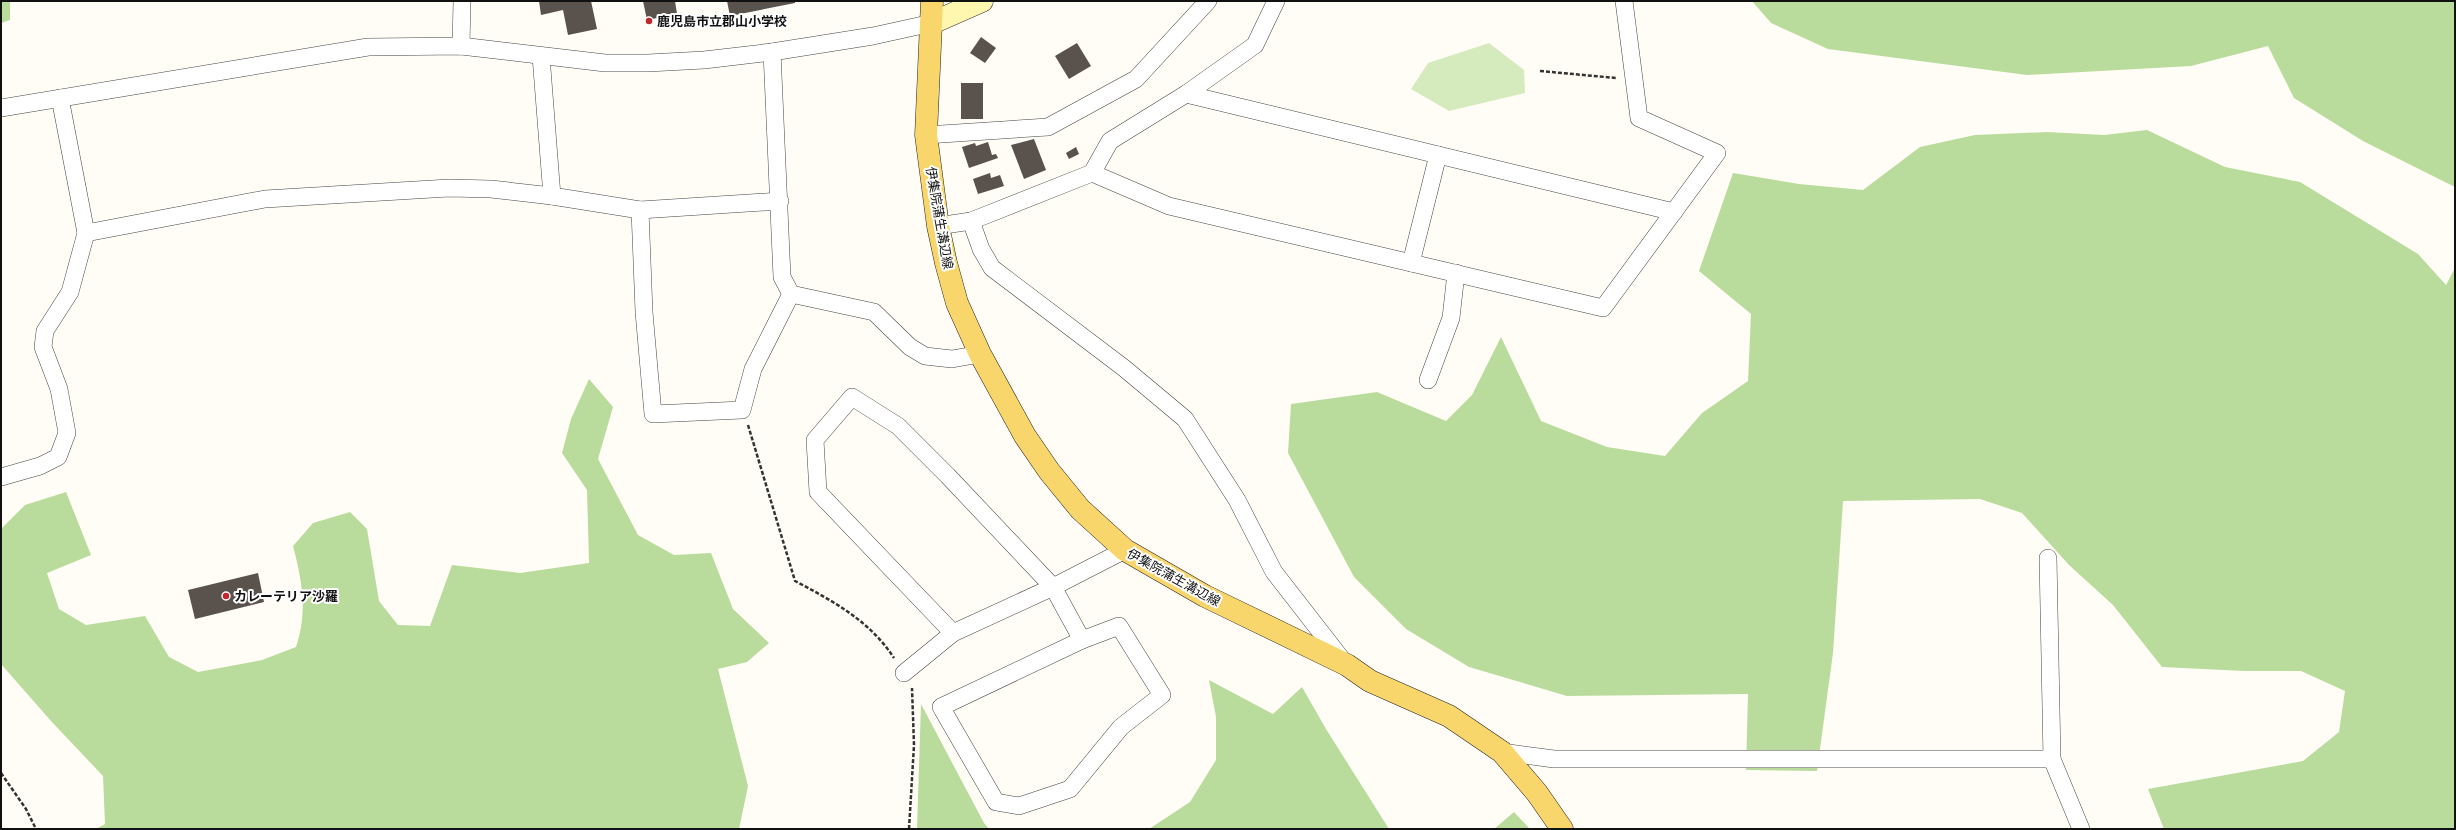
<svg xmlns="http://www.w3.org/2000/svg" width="2456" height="830" viewBox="0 0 2456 830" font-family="'Noto Serif','Noto Sans JP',serif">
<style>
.green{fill:#d5ebbd}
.forest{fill:#b9dc9c}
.building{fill:#5a524d}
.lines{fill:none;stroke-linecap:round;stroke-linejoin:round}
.street-casing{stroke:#444;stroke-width:18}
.secondary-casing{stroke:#333;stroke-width:23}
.primary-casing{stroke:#222;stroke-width:23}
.path{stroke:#333;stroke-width:2.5;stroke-dasharray:4 2;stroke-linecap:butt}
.street{stroke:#fff;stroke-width:17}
.secondary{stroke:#fff6b0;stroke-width:22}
.primary{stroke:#f9d66b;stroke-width:22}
.poi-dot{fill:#c4262e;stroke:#fff;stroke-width:1.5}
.labels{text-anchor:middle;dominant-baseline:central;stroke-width:4;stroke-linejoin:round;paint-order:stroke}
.poi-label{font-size:13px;font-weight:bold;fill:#111;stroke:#fff;text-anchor:start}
.street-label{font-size:13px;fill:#111;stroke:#fff}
</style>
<rect width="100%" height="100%" fill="#fffdf5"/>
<path class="green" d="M1489,43l35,27 1,23 -76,18 -38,-22 17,-26z"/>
<g class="forest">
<path d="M1,1h9v19l-9,3z"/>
<path d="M1752,1h703v186l-92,-46 -69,-43 -26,-52 -77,20 -164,9 -199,-26 -57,-26z"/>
<path d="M2147,130l78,37 75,15 118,72 28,31 9,-17v561h-291l-16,-40 155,-28 36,-29 6,-41 -44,-20h-57l-82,-4 -49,-62 -44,-40 -47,-52 -42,-14 -137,2 -10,152 -16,118 -71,-1 2,-76 -181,2 -98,-29 -63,-38 -52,-52 -66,-124 3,-49 86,-12 69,29 26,-26 29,-58 40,84 66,26 58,9 37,-43 46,-32 3,-67 -52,-43 34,-98 66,11 64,6 57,-43 55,-12 72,-3 57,3z"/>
<path d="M589,379l24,28 -15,52 40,76 36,20 37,-2 22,56 36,34 -22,19 -29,7 30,117 -9,43h-643l9,-5 -2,-48 -52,-55 -50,-57v-135l24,-24 41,-13 25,63 -44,18 12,36 27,16 59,-9 24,41 29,15 64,-12 34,-13c12,-35 6,-67 -3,-101l20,-23 37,-11 17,17 12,72 19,24 32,1 22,-61 68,8 69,-10 -2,-73 -25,-37 9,-34z"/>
<path d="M1209,680l64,34 29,-27 24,42 63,100h-240l41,-27 26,-42v-43z"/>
<path d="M921,704l63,119 5,6h-72z"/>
<path d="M1514,812l16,17h-36z"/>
</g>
<g class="building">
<path d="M539,1h52l6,28 -29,6 -5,-25 -22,5z"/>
<path d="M643,1h32l2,13 -30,6z"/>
<path d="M727,1h68v2l-65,13z"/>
<path d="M981,37l15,11 -11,15 -15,-10z"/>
<path d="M1077,43l14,23 -22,13 -14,-23z"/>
<rect x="961" y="83" width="22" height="36"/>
<path d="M1034,139l12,31 -22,9 -13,-34z"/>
<path d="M988,142l4,13 4,-1 2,4 -29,10 -7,-21 13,-4 1,3z"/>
<path d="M1076,147l3,7 -10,5 -3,-6z"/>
<path d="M990,173l1,5 9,-3 4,11 -26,8 -5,-15z"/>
<path d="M258,573l6,29 -69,17 -7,-29z"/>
</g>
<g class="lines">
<g class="street-casing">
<g id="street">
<path d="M461,46l1,-45"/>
<path d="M772,52l10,225 9,17 83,18 36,35 15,9 27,3 28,-5"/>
<path d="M1186,94l488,118"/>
<path d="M1,108l367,-61 93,-1 144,17h43l56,-3 68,-8 101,-16 59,-13"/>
<path d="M926,135l122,-8 88,-48 72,-78"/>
<path d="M1092,173l77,33 434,102 114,-155 -78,-35 -15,-117"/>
<path d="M552,196l88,14"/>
<path d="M780,201l-140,9 4,102 9,102 89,-4 11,-41 38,-75"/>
<path d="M971,221l10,28 11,19 132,100 61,51 52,81 37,72 70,90"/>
<path d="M938,226l33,-5 121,-48 18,-32 76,-47 69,-49 21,-44"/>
<path d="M86,233l179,-34 184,-11 42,1 61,7 -11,-140"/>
<path d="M1411,263l27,-108"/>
<path d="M1428,380l23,-62 5,-45"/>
<path d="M1,477l39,-11 18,-9 9,-24 -8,-44 -16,-42 2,-16 25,-39 16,-59 -26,-135"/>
<path d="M2048,558l4,201 29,70"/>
<path d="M1119,626l43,69 -41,32 -51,62 -51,17 -23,-4 -55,-95 141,-67z"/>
<path d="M953,633l-135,-141 -3,-52 37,-43 46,29 50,50 105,111 29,53"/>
<path d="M904,673l49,-40 100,-46 72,-37"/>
<path d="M1502,752l52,7h498"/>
</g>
</g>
<g class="secondary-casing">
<path id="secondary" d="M932,23l50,-22"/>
</g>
<g class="primary-casing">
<path id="primary" d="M932,1l-6,134 12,91 8,37 11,40 23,51 45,82 24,35 31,38 45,41 80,46 142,69 23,16 79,35 53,36 35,41 25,36"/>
</g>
<g class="path">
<path d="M1540,71l76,7"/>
<path d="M748,425l47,156c38,20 75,40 99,77"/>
<path d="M1,773l25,36 10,20"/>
<path d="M909,829l5,-84 -2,-57"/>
</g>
<use href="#street" class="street"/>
<use href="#secondary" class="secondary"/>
<use href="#primary" class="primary"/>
</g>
<g class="poi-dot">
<circle cx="649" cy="21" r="4"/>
<circle cx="226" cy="596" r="4"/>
</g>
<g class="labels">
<g class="poi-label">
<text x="657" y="21">鹿児島市立郡山小学校</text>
<text x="234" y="596">カレーテリア沙羅</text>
</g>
<g class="street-label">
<text transform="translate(940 218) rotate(80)">伊集院蒲生溝辺線</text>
<text transform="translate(1174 577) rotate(29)">伊集院蒲生溝辺線</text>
</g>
</g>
<rect width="2456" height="830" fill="none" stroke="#111111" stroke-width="4"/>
</svg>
